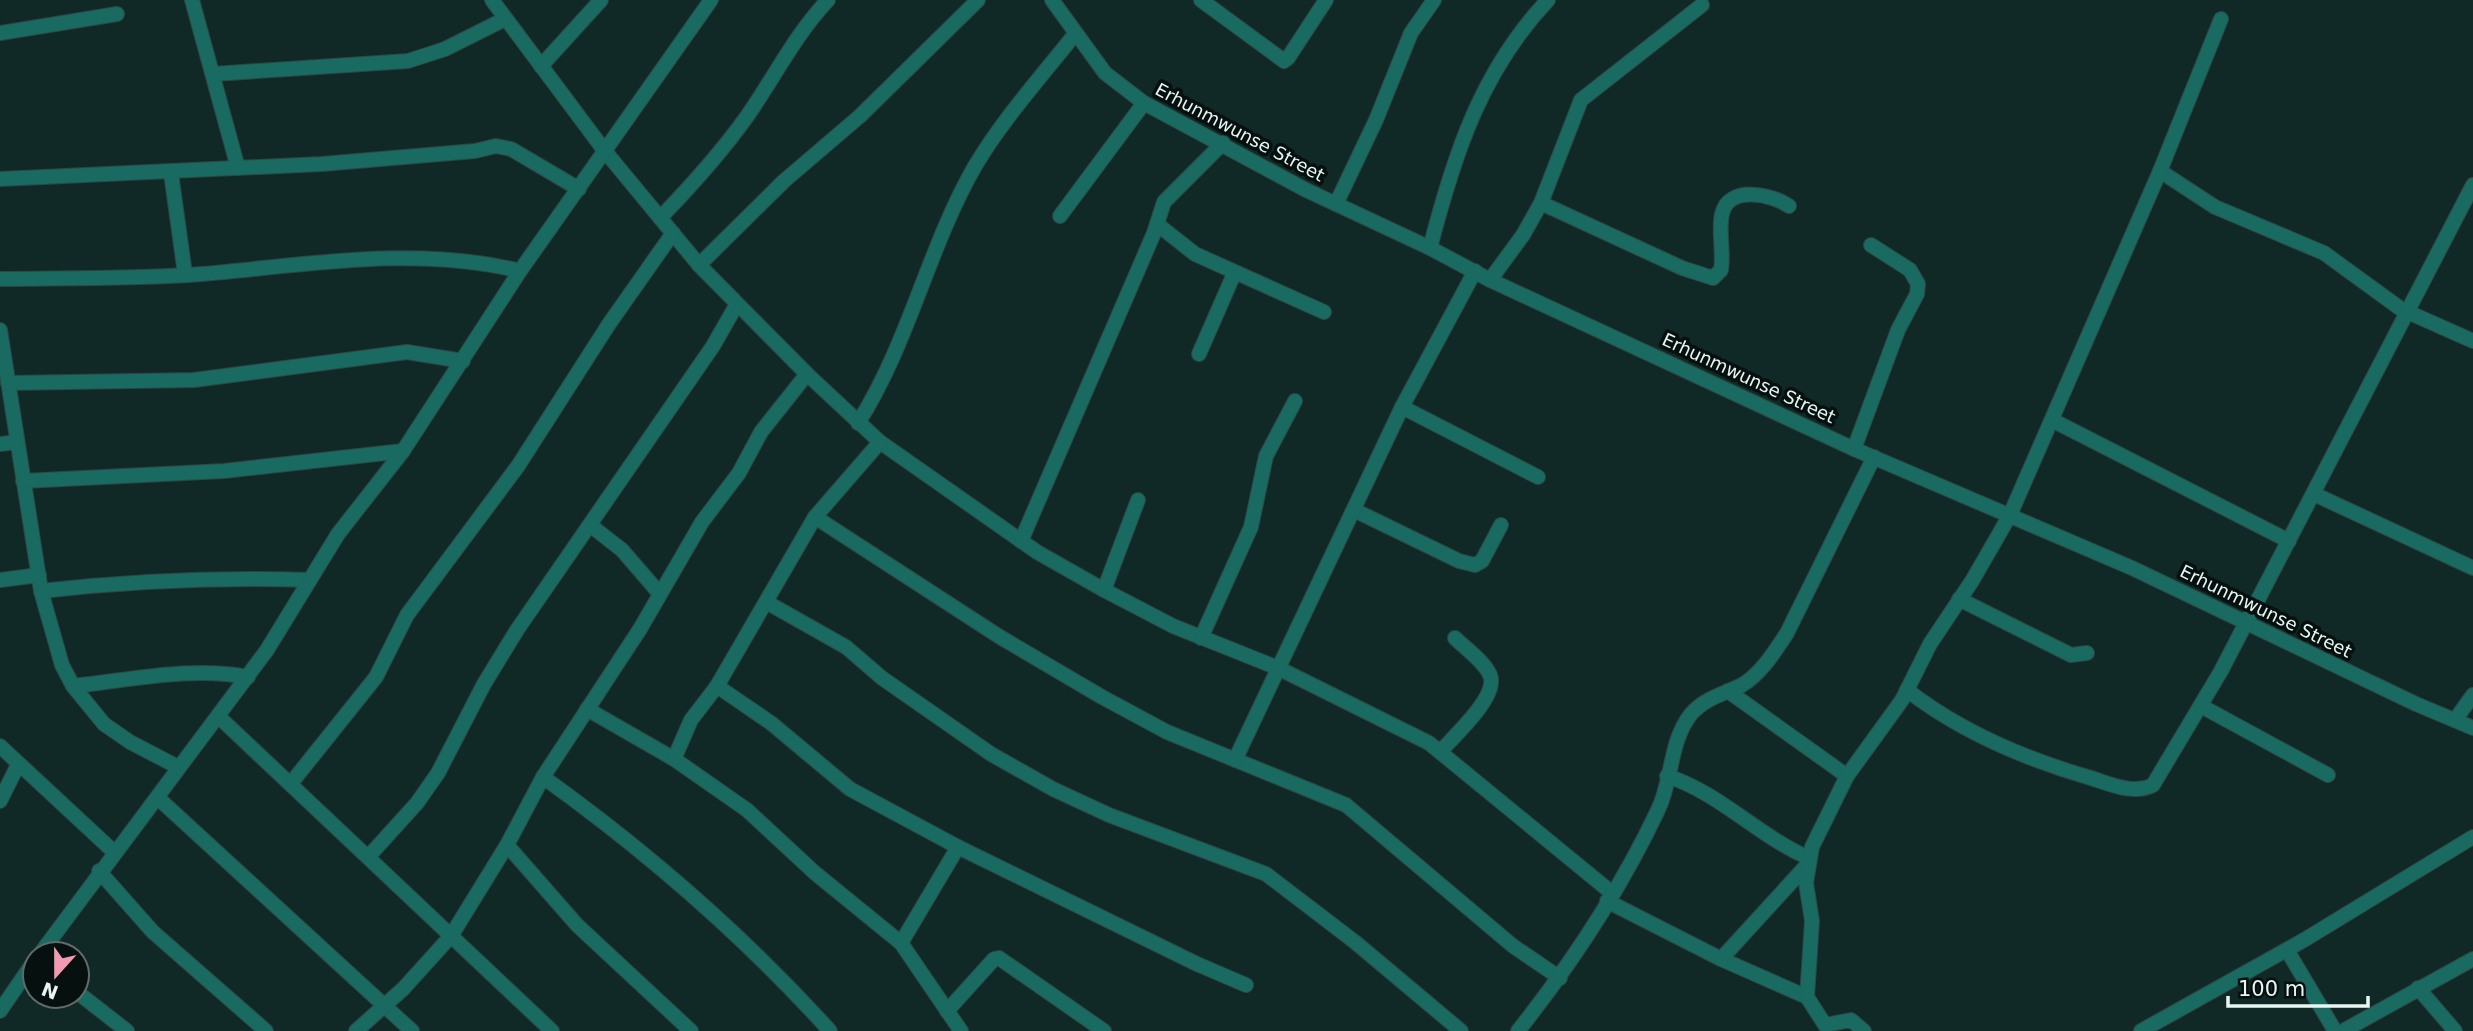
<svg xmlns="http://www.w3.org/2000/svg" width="2473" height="1031" viewBox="0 0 2473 1031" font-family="'DejaVu Sans',sans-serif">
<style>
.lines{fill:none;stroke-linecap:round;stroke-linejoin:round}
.minor-casing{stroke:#2e4643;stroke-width:16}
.minor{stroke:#196a60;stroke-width:14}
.labels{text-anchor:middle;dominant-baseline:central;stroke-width:7;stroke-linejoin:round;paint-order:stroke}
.street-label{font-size:18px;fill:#e7f6f3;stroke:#06100e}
</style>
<rect width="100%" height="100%" fill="#102926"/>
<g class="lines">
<g class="minor-casing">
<g id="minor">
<path d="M192,0l46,168"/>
<path d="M492,0l112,150 95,115 108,109 73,68 157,110 67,38 69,36 105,42 151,75 183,150"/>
<path d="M1052,0l53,73 39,30 162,87 124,58 60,32 364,169 278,119 284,136 57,24"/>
<path d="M1201,0l83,61 4,-3 38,-58"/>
<path d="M0,33l117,-19"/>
<path d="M541,66l60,-66"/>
<path d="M213,74l195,-13 37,-12 60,-30"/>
<path d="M2160,171l55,36 109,46 77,56 72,32"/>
<path d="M171,173l14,101"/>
<path d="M0,179l322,-15 153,-13 21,-5 15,3 68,40"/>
<path d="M1541,203l141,65 31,10 8,-8c3,-18 -3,-40 1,-56 6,-29 50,-20 67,-8"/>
<path d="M1336,204l40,-84 35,-87 23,-33"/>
<path d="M1060,216l84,-113"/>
<path d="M660,218c32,-33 61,-65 88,-103 27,-39 47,-80 80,-115"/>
<path d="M1157,224l38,30 129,58"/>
<path d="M1430,248c24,-93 51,-177 118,-248"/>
<path d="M699,265l85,-84 76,-65 118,-116"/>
<path d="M0,279c67,-1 135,0 202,-5 104,-9 215,-29 318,-3"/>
<path d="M1490,280l33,-45 18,-32 40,-103 121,-95"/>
<path d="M0,330l41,261 21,74 11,21 31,38 26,18 48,25"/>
<path d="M1199,354l35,-80"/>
<path d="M8,383l186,-3 213,-28 56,9"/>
<path d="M1402,407l136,70"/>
<path d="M2052,420l237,121"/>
<path d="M858,423c51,-80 70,-175 117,-257 28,-47 66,-89 100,-132"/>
<path d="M0,444l17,-2"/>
<path d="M1854,449l44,-119 19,-36 1,-10 -8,-14 -39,-25"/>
<path d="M23,481l201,-10 179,-20"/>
<path d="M2314,494l159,74"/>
<path d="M1354,510l105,51 16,4 7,-4 19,-36"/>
<path d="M815,517l185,120 102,60 65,35 179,73 167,141 47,32"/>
<path d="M590,525l32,25 38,44"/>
<path d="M1021,541l133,-308 10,-31 59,-59"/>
<path d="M0,580l39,-5"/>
<path d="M1104,590l34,-90"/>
<path d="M41,591c90,-10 179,-14 269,-11"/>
<path d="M1959,599l112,56 16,-2"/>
<path d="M768,603l78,44 36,31 109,76 62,35 56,26 157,59 89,68 106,89"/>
<path d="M1201,638l50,-111 15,-71 29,-55"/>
<path d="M73,686c58,-6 118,-20 175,-9"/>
<path d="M717,686l54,37 79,66 108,58 239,117 49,21"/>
<path d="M1907,690c54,42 118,69 184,88 19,6 42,17 62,7l68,-114 252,-486"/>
<path d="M1728,691l119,85"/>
<path d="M2201,706l127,69"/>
<path d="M587,709l87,50 73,51 68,63 86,70 60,88"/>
<path d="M219,717l333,314"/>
<path d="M2455,720l18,-25"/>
<path d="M0,746l114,106"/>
<path d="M1440,752c14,-16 59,-56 50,-77 -6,-14 -24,-26 -35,-37"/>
<path d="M674,759l17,-39 26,-34 98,-169 65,-75"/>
<path d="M1235,760l167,-353 73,-136"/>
<path d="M1667,776c53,17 91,60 142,82"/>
<path d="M543,777c103,74 202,160 287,254"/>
<path d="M292,782l84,-105 31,-62 111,-149 91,-142 64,-91"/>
<path d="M158,798l254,233"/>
<path d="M0,801l18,-36"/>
<path d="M507,845l70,80 114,106"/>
<path d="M369,856l48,-53 21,-30 46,-89 33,-54 196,-284 24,-42"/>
<path d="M99,871l54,61 113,99"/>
<path d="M1607,901l114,58 86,38 18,28 26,-5 13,11"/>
<path d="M901,943l57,-96"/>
<path d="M2287,950l48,81"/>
<path d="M40,954l227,-304 71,-116 65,-83 117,-180 191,-271"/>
<path d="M1721,959l86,-94"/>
<path d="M2418,988l37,43"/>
<path d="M77,992l50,39"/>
<path d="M1807,997l5,-76 -6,-38 6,-36 35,-71 55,-76 28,-56 42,-63 38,-66 150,-344 61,-152"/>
<path d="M0,1011l35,-51"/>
<path d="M947,1011l47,-52 5,-1 105,73"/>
<path d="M356,1031l47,-42 48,-53 56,-91 36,-68 97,-148 62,-107 37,-49 22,-41 46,-58"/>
<path d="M1518,1031c54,-68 103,-143 140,-221 15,-31 11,-68 33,-96 14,-16 33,-20 51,-29 19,-11 33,-34 45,-52l87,-176"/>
<path d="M2141,1031l163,-91 169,-103"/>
<path d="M2343,1031l130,-72"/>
</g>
</g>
<use href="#minor" class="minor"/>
</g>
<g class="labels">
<g class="street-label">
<text transform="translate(1240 132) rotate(28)">Erhunmwunse Street</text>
<text transform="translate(1749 378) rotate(25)">Erhunmwunse Street</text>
<text transform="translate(2266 611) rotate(26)">Erhunmwunse Street</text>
</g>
</g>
<g transform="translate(56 975) rotate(201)"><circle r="33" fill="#06100e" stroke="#606c6a" stroke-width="2"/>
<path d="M0-5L12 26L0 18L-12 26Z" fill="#f19ab2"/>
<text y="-10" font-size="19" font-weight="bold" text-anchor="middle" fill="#e7f6f3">N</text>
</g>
<path d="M2228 996v10h140v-10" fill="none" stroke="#e7f6f3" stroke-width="3.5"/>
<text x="2238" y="996" font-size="21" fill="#e7f6f3" stroke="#06100e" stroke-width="5" paint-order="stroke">100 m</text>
</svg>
